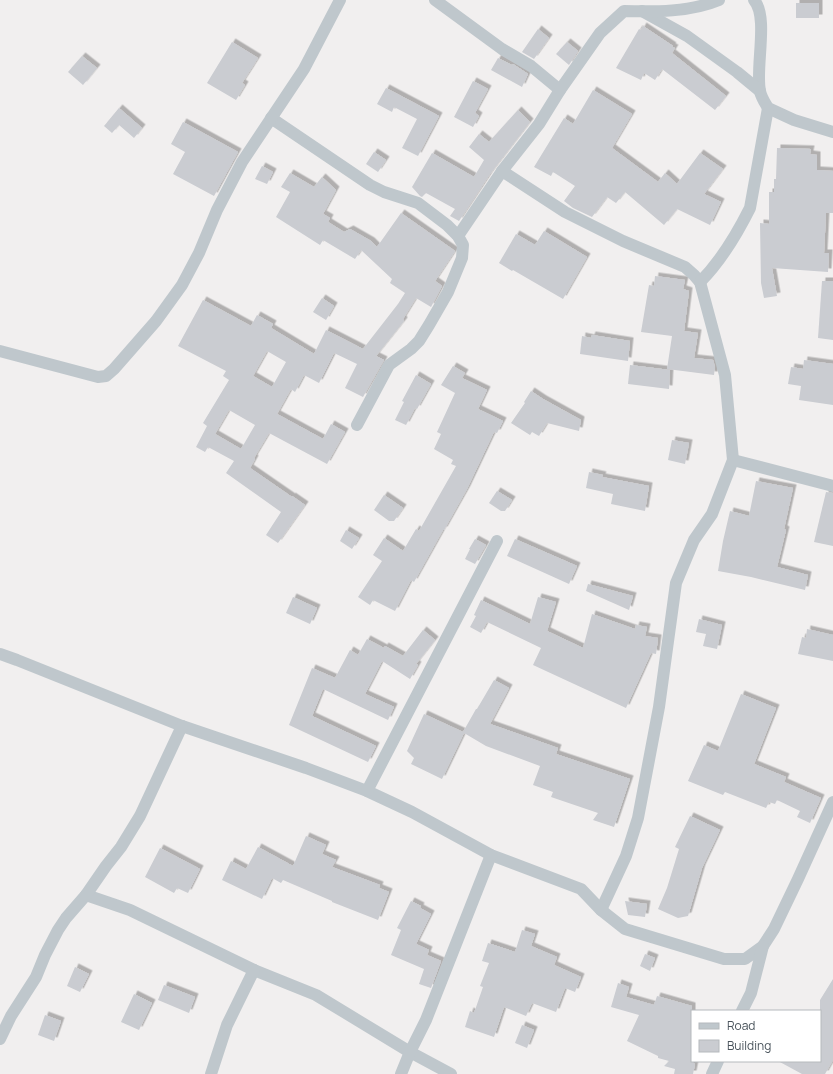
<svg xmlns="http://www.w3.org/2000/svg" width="833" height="1074" viewBox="0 0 833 1074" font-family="Manrope,sans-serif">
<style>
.building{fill:#caccd1;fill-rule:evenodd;filter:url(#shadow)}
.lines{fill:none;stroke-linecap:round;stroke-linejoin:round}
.minor{stroke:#bfc7cc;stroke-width:12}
</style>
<defs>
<filter id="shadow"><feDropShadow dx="3.5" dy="-3.5" stdDeviation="0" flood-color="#0004"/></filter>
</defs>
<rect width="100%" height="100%" fill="#f1efef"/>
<g class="building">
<rect x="796" y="3" width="23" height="15"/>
<path d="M643,26l30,20 -1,1 3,1 -3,5 54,43 -11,14 -53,-41 -7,11 -11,-7 -3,7 -25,-12 23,-39 2,1z"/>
<path d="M538,29l11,9 -15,21 -12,-7z"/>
<path d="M232,42l26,16 -16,25 3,2 -9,15 -29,-17z"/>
<path d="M567,42l11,9 -9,14 -13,-11z"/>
<path d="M82,56l15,12 -14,17 -15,-13z"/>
<path d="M498,58l14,7 1,-1 15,10 -6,13 -31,-17z"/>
<path d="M473,81l15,8 -13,24 4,3 -6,11 -19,-10z"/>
<path d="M386,88l53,28 -21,40 -16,-8 15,-29 -23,-12 -2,5 -15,-8z"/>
<path d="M593,90l39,24 -20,34 46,34 7,-9 12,11 23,-31 23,16 -19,25 17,8 -11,23 -33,-16 -13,16 -39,-33 -9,11 -9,-6 -15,20 -19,-9 -9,-7 11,-15 -22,-14 -2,4 -17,-9 30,-49 9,6z"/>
<path d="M119,108l23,20 -8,10 -15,-13 -7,8 -8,-7z"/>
<path d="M518,110l12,12 -40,52 -31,47 -9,-5 5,-7 -29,-16 -4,4 -2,-1 -8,-9 20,-34 42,24 10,-17 -15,-13 10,-13 10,8z"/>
<path d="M183,122l55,30 -24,44 -41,-22 12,-22 -14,-8z"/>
<path d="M777,148l34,1 -1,5 7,1v15l16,1v42h-7l-2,40h5l-1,19 -56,-4 5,28 -13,2 -3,-15 -1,-60 9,1v-32h5v-13h2z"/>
<path d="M374,152l12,8 -8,12 -12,-8z"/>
<path d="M262,166l11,6 -6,12 -12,-5z"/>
<path d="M290,173l24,14 8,-10 14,13 -13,24 7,4 -2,4 16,10 6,-3 21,12 6,6 24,-34 54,38 -20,30 7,5 -11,21 -15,-9 -13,21 1,2 -28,35 8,4 -21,37 -18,-9 12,-24 -23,-11 -15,30 -15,-8 -9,17 -4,-3 -14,25 46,25 8,-15 14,8 -18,32 -58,-31 -15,25 1,1 -5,9 42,29v-1l13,9 -27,38 -12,-8 15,-23 -55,-39 8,-12 -26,-14 -3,5 -9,-5 11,-21 -4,-3 26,-43 -6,-4 3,-5 -48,-25 25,-46 48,26 6,-11 16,9 -2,4 43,26 12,-24 37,19 35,-45 7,-11 -15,-10 2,-4 -31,-29 -6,9 -32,-19 -3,5 -44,-28 14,-25 -9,-5zM267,351l19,11 -14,25 -19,-11zM229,410l26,15 -14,24 -26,-15z"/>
<path d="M544,231l43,26 -24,42 -50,-29 -1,1 -13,-8 17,-29 19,11z"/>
<path d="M655,276l30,4 -2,9 6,2 -5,40 14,2 -4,25 19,2 2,7 -1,8 -47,-6 5,-33 -31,-4 8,-47 5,1z"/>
<path d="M822,281h11v59l-15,-2z"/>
<path d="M322,298l12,8 -8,14 -13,-8z"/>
<path d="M592,335l38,6 -2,20 -48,-7 2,-18 9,2z"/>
<path d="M804,360l29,4v41l-34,-5 2,-14 -13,-2 3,-17 12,2z"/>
<path d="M630,365l40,5 -1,19 -41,-5z"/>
<path d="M453,366l12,7 -3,5 25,12 -9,19 25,12 -6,12 -3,-1 -27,57 -23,41h-1l-29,52 -3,-2 -16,31 -22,-11 -3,5 -12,-8 24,-36 -9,-6 11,-17 19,13 13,-22 3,2 37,-65 -5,-2 2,-4 -19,-11 7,-15 -4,-2 18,-39 -14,-8z"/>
<path d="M416,375l15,9 -14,25 -2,-1 -9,17 -11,-5 9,-18 -2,-1z"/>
<path d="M531,391l12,8 38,21 -2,11 -32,-8 -8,13 -7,-4 -2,3 -19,-12 14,-20 -1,-1z"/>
<path d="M672,440l17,3 -4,21 -17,-4z"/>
<path d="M589,472l14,3 -1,2 47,9 -4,25 -34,-7 2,-10 -27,-6z"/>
<path d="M756,481l37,7 -9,41 2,1 -9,37 31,8 -3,15 -54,-13 -33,-6 5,-30 7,-30 19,5z"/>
<path d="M497,491l15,9 -7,11h-4l-12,-8z"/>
<path d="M826,492l7,1v53l-19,-4z"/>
<path d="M384,495l19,13 -9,13h-5l-15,-11z"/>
<path d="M346,530l13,8 -7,11 -12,-8z"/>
<path d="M475,539l11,6 -11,19 -10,-5 5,-10h-1z"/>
<path d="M515,539l62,27 -8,18 -62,-28z"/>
<path d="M588,584l45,12 -4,14 -43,-19z"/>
<path d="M293,597l24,11 -7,16 -24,-11z"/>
<path d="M538,597l18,5 -9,29 36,17 9,-34 43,15 1,-4 11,2 -2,9 13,2 -2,16 -5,-1 -25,55 -93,-43 8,-17 -54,-26 -6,11 -11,-6 6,-11 -2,-1 7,-15 49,24z"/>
<path d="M699,619l23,6 -5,24 -14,-3 3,-12 -10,-2z"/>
<path d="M807,629l26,6v26l-35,-7 4,-17 4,1z"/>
<path d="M423,630l12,10 -19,24 2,1 -8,14 -28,-18 -17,33 29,13 -6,13 -65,-31 -11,27 64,30 -8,16 -79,-37 23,-57 23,10 15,-28 8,5 9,-16 17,9 1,-2 18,10z"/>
<path d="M494,680l15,8 -19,36 68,24 -2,6 74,25 -16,48 -21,-7 5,-7 -47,-16 2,-5 -20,-7 7,-19 -54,-20 -22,-13 -22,46 -31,-15 3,-6 -7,-7 17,-37 39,18 13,-23h1z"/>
<path d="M741,694l35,14 -22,56 32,13 -2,5 37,16 -11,25 -13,-6 3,-6 -23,-11 -2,4 -6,-2 -3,6 -41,-16 -2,3 -35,-14 16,-36 14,6z"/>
<path d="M690,816l30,14 -18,38 -14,48 -10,2 -20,-9 9,-21 12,-39 -4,-2z"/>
<path d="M306,836l20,9 -4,9 14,6 -4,7 48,18 -1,3 10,4 -11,28 -46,-18v-1l-49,-21 -2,3 -9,-5 -10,21 -40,-19 9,-19 15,8 12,-22 35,19z"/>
<path d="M160,848l40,21 -12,24 -11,-5 -3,5 -29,-16z"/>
<path d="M411,901l10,5 -1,2 11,6 -15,30 13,6 -2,5 14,6 -10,27 -12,-4 5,-15 -33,-14 10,-25 -4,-2z"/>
<path d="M625,901l22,3 -2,13 -17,-2z"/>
<path d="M522,930l13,4 -4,12 26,11 -3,8 27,12 -6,15 -10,-4 -9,24 -24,-9 -6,13 -22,-9 -10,30 -29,-10 5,-16 4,2 9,-26 -3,-1 9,-23 -7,-2 6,-18 27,9z"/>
<path d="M645,954l10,4 -5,13 -10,-5z"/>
<path d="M75,967l14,7 -9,18 -13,-6z"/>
<path d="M833,979v81l-8,14h-23l-24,-13h42v-61z"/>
<path d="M618,983l11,4 -3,10 28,8 3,-9 35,10v56l3,2 -2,10h-19l1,-5 -11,-3 5,-5 -11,-3v-2l-31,-15 12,-26 -28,-8z"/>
<path d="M164,985l31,12 -6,16 -31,-13z"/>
<path d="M134,994l18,9 -13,27 -18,-8z"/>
<path d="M45,1015l16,6 -7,20 -16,-6z"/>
<path d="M522,1025l12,5 -7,18 -12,-5z"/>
</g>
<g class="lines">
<g class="minor">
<path d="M435,0l67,49 29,17 29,24 -21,34 -37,47 -44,65"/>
<path d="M754,0c15,17 1,68 6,91 1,6 5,12 8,17l26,12 39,12"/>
<path d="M642,11l45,25 50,36 23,19"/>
<path d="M560,90l40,-57 24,-22c30,1 67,1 95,-11"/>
<path d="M271,118l99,67 14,7 34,11 29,22 11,11 5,9 -1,13 -14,34 -19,33 -10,16 -8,8 -22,16 -32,60"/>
<path d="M502,171l63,41 58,29 62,26 9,8 6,7 25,93 8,85 -21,54 -18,26 -18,43 -17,124 -21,111 -12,38 -25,54"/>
<path d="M700,282c21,-21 37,-48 50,-74l18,-100"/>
<path d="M0,351l98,26 8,-1 8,-7 42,-48 26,-36 17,-32 18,-43 25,-48 62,-93 36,-69"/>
<path d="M733,460l100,26"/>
<path d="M0,654l17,6 165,66 124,42 61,23 45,21 79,43 90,34 20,21 24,19 99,30h21l18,-13 11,-17 24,-50 35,-77"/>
<path d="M367,791l130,-250"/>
<path d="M86,895l44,15 124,60 62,25 94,57 41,22"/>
<path d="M742,1011l9,-18 12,-47"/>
<path d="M0,1039l11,-23 25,-39 9,-22 13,-25 8,-12 20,-23 20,-29 15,-19 19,-31 42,-90"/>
<path d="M211,1074l16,-49 27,-55"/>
<path d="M401,1074l9,-22 16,-32 65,-165"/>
<path d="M712,1074l6,-13"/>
</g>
</g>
<rect x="691" y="1010" width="130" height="52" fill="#ffffff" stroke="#b6babd"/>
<rect x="699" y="1023" width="20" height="6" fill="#bfc7cc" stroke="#b6babd"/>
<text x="727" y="1030" font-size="12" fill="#49535b">Road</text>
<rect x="699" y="1040" width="20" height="12" fill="#caccd1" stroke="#b6babd"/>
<text x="727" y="1050" font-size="12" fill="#49535b">Building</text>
</svg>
